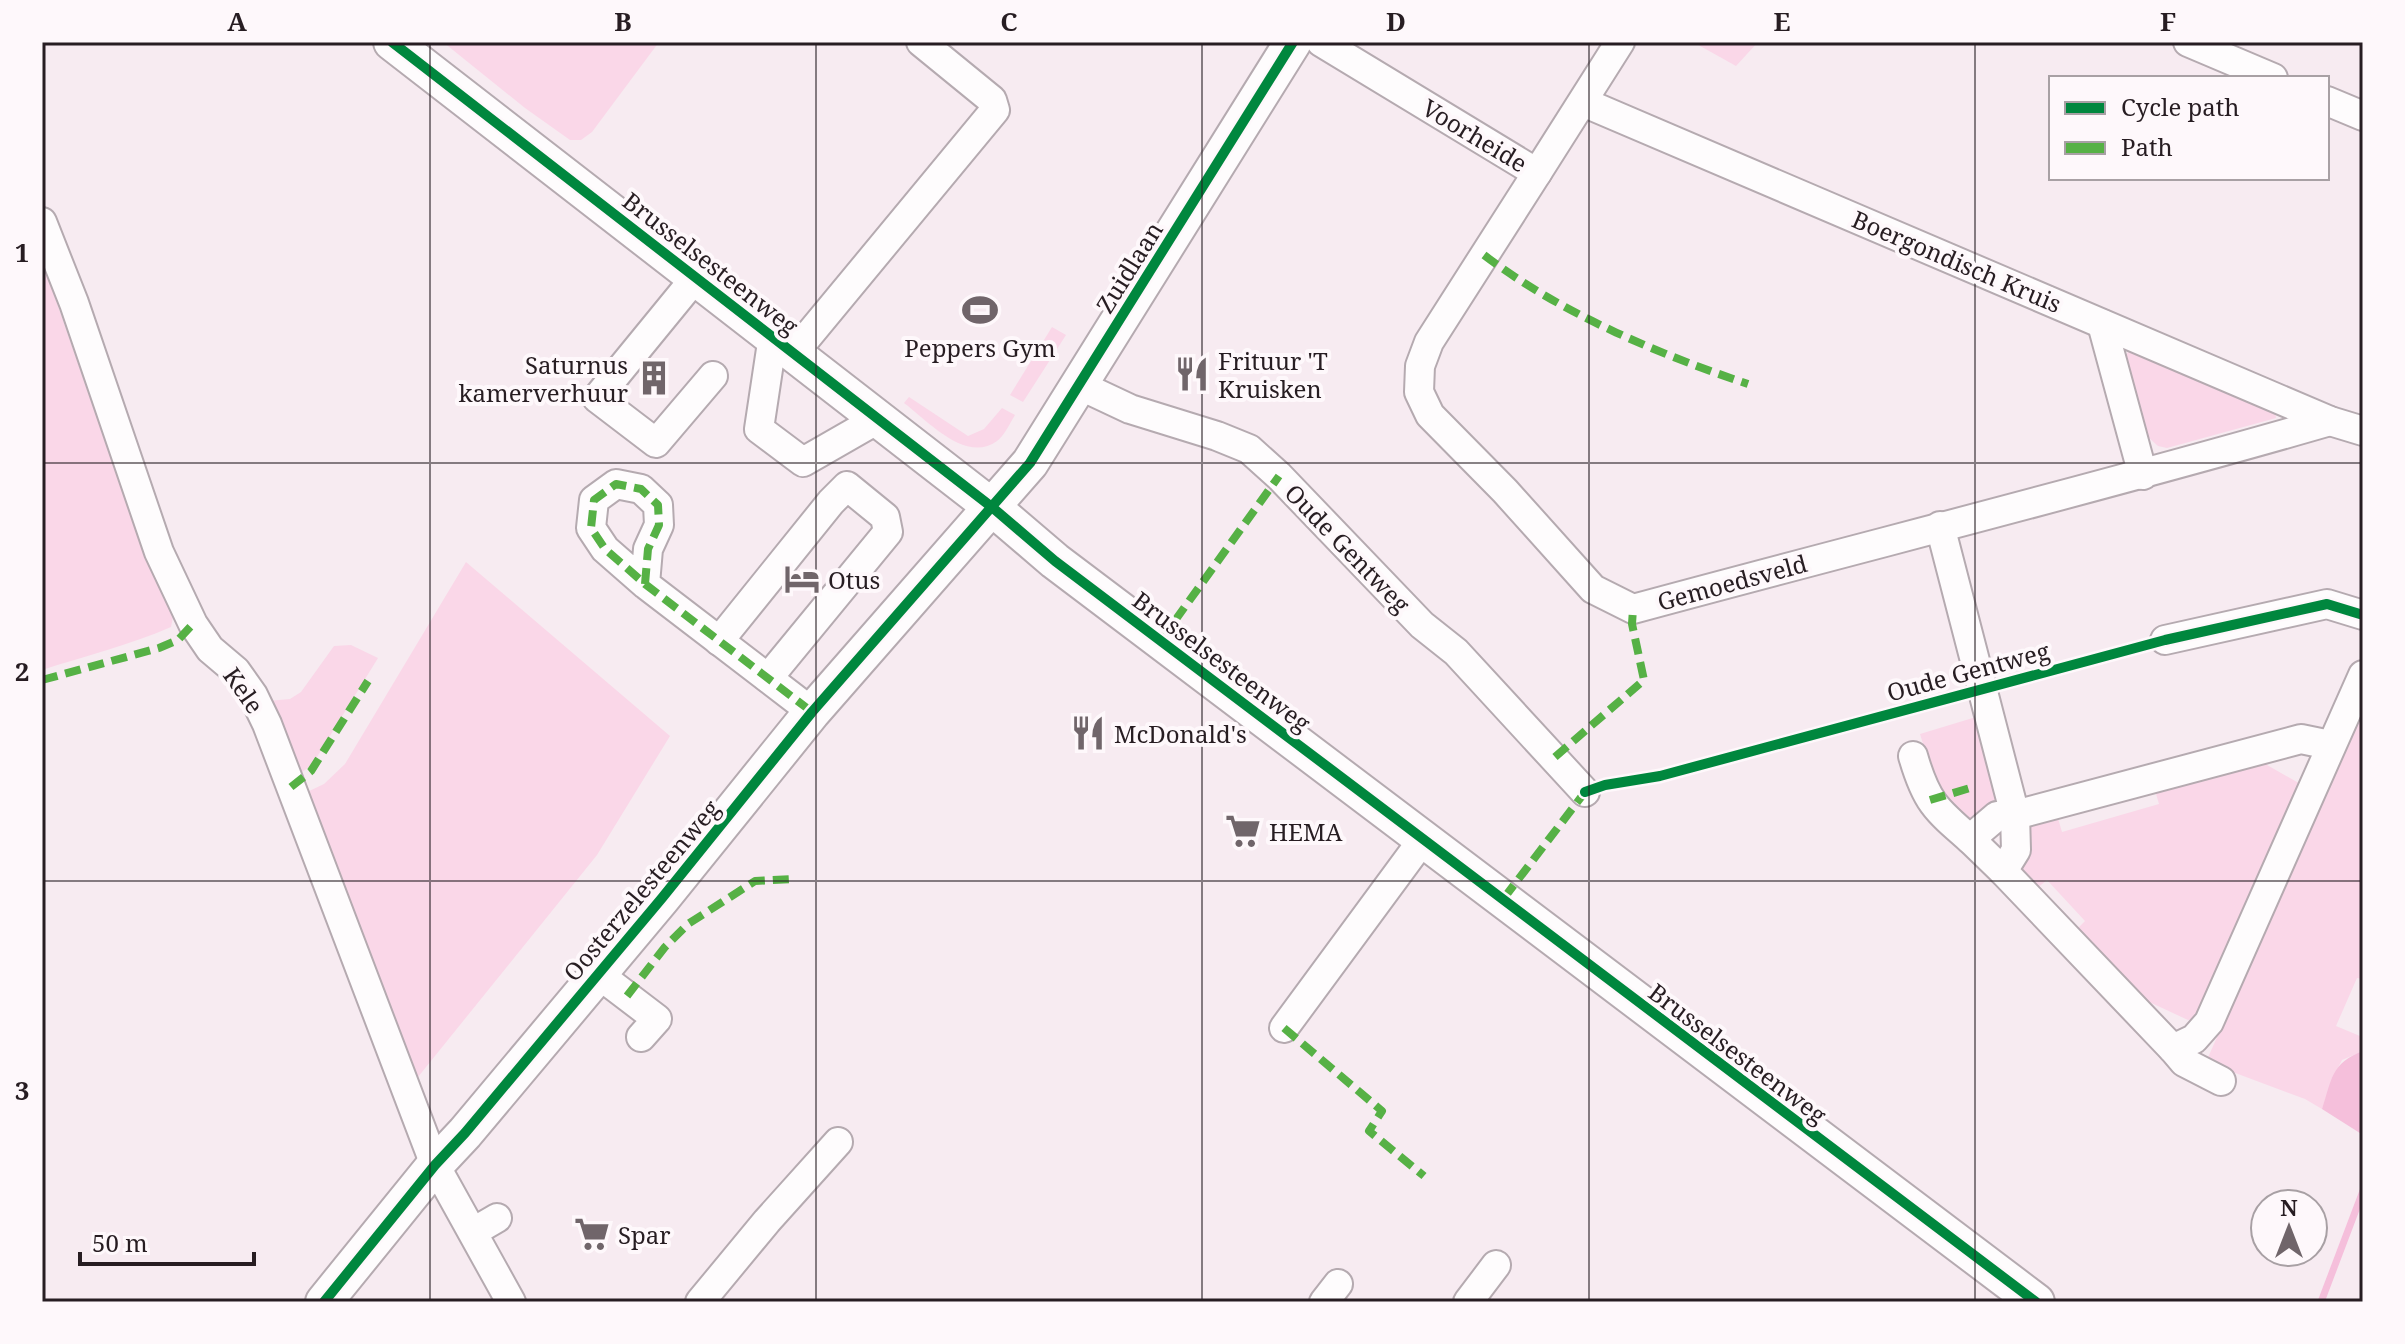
<svg xmlns="http://www.w3.org/2000/svg" width="2405" height="1344" viewBox="0 0 2405 1344" font-family="'Noto Serif',serif">
<style>
.green{fill:#fad7e8}
.water{fill:#f5bfdb}
.lines{fill:none;stroke-linecap:round;stroke-linejoin:round}
.stream{stroke:#f5bfdb;stroke-width:7}
.minor-casing{stroke:#b5aab0;stroke-width:32}
.major-casing{stroke:#b5aab0;stroke-width:40}
.minor{stroke:#fefcfd;stroke-width:28}
.major{stroke:#fefcfd;stroke-width:36}
.quiet{stroke:#56b145;stroke-width:8;stroke-dasharray:16 8;stroke-linecap:butt}
.cycleway-casing{stroke:#fef8fb;stroke-width:15}
.cycleway{stroke:#00873e;stroke-width:10}
.grid{fill:none;stroke:#271d22;stroke-width:2;stroke-opacity:0.55}
.labels{text-anchor:middle;dominant-baseline:central;stroke-width:8;stroke-linejoin:round;paint-order:stroke}
.street-label{font-size:24px;fill:#271d22;stroke:#fef8fb}
.poi-label{font-size:24px;fill:#271d22;stroke:#fef8fb;text-anchor:start}
.neatline{fill:none;stroke:#271d22;stroke-width:3}
.grid-label{font-size:26px;text-anchor:middle;font-weight:bold;fill:#271d22}
</style>
<rect width="100%" height="100%" fill="#f7ebf1"/>
<g class="green">
<path d="M443,42h216l-67,90 -11,8h-11l-45,-32z"/>
<path d="M1693,42h65l-22,24z"/>
<path d="M42,260l102,293 30,59 -3,15c-41,18 -86,29 -129,43z"/>
<path d="M1052,327l14,8 -43,67 -13,-7z"/>
<path d="M2129,351l146,60 1,7 -109,30 -9,-2 -11,-10 -22,-80z"/>
<path d="M909,397l59,39 16,-7 18,-21 13,7c-5,8 -11,21 -18,26 -31,23 -69,-20 -93,-38z"/>
<path d="M466,562l204,174 -73,119 -183,227 -109,-289 19,-9 21,-20z"/>
<path d="M351,645l27,13 -66,107 -13,9 -31,-73 22,-2 11,-7 33,-46z"/>
<path d="M2363,708v271l-6,-1 -21,48 24,10 3,3v12l-21,9 -8,15 -12,34 -17,-10 -99,-37z"/>
<path d="M1976,717l22,80 -28,26 -30,-25 -20,-64z"/>
<path d="M2274,756l-7,9 37,21 -98,230 -18,4 -56,-26 -58,-62 11,-11 -38,-41 -11,9 -14,-18 6,-48 29,-8 5,17 97,-28 -5,-17z"/>
</g>
<path class="water" d="M2363,1051v84l-41,-26c10,-30 9,-46 41,-58z"/>
<g class="lines">
<path class="stream" d="M2321,1302l42,-111"/>
<g class="minor-casing">
<g id="minor">
<path d="M1321,42l216,131 83,-131"/>
<path d="M2188,42l85,36"/>
<path d="M2327,101l36,15"/>
<path d="M1583,102l747,319 33,10"/>
<path d="M1537,173l-108,169 -9,24 -1,26 11,23 75,76 88,98 40,20c232,-63 466,-121 697,-188"/>
<path d="M42,222l32,81 85,249 34,72 17,25 26,22 17,24 14,29 168,441 76,137"/>
<path d="M696,277l-99,121 59,45 57,-67"/>
<path d="M2102,324l41,151"/>
<path d="M773,336l-14,93 44,33 75,-43"/>
<path d="M794,353l201,-243 -3,-10 -71,-58"/>
<path d="M1079,385l51,24 87,27 32,13 30,27 143,149 34,27 129,140"/>
<path d="M1940,526l75,289 1,35 -13,21 170,178 21,-10 15,-17 154,-347"/>
<path d="M645,584l3,-35 11,-24 -1,-20 -17,-16 -25,-5 -22,16 -3,28 14,21 40,35 167,128"/>
<path d="M2165,640l162,-36 36,11"/>
<path d="M719,641l112,-139 16,-16 38,31 3,15 -120,146"/>
<path d="M1913,756c13,45 22,53 57,83"/>
<path d="M2003,871l-33,-32 27,-23 18,-1 286,-76 29,6"/>
<path d="M598,974l59,45 -16,18"/>
<path d="M1284,1028l140,-190"/>
<path d="M2173,1049l11,13 37,19"/>
<path d="M473,1232l24,-14"/>
<path d="M700,1302l67,-81 71,-79"/>
<path d="M1324,1302l14,-18"/>
<path d="M1468,1302l28,-37"/>
</g>
</g>
<g class="major-casing">
<g id="major">
<path d="M392,42l601,466 62,53 981,741"/>
<path d="M324,1302l111,-137 30,-32 197,-235 150,-186 218,-249 263,-421"/>
</g>
</g>
<use href="#minor" class="minor"/>
<use href="#major" class="major"/>
<g class="quiet">
<path d="M1484,255c76,58 174,99 264,129"/>
<path d="M645,584l3,-35 11,-24 -1,-20 -17,-16 -25,-5 -22,16 -3,28 14,21 40,35 167,128"/>
<path d="M1161,640l118,-164"/>
<path d="M42,680l117,-32 19,-8 15,-16"/>
<path d="M1555,757l89,-77 -12,-56 1,-15"/>
<path d="M291,787l20,-16 57,-90"/>
<path d="M1930,800l40,-12"/>
<path d="M1504,898l81,-106"/>
<path d="M627,996l38,-49 23,-23 67,-43 37,-2"/>
<path d="M1284,1028l98,83 -13,20 55,45"/>
</g>
<g class="cycleway-casing">
<g id="cycleway">
<path d="M392,42l601,466 62,53 981,741"/>
<path d="M1585,792l20,-7 55,-9 505,-136 162,-36 36,11"/>
<path d="M324,1302l111,-137 30,-32 197,-235 150,-186 218,-249 263,-421"/>
</g>
</g>
<use href="#cycleway" class="cycleway"/>
</g>
<path class="grid" d="M430,42v1260M816,42v1260M1202,42v1260M1589,42v1260M1975,42v1260M42,463h2321M42,881h2321"/>
<defs>
<g id="stadium-bare" transform="scale(2.76)"><path d="M0-5a6.5 5 0 1 0 0 10a6.5 5 0 1 0 0-10ZM-3.5-1.8h7v3.6h-7Z" fill="#70656a" stroke="#fef8fb" stroke-width="2.5" paint-order="stroke"/></g>
<g id="restaurant-bare" transform="scale(2.76)"><path d="M-5-6h1v4h1v-4h1v4h1v-4h1v5L-1.5 .5V6h-2V.5L-5-1ZM5-6V6H3V1.5H1.5Q1.5-4 5-6Z" fill="#70656a" stroke="#fef8fb" stroke-width="2.5" paint-order="stroke"/></g>
<g id="building-bare" transform="scale(2.76)"><path d="M-4-6H4V6H1V3H-1V6H-4ZM-2.5-4.3h1.7v1.8h-1.7ZM.8-4.3h1.7v1.8H.8ZM-2.5-1h1.7V.8h-1.7ZM.8-1h1.7V.8H.8Z" fill="#70656a" stroke="#fef8fb" stroke-width="2.5" paint-order="stroke"/></g>
<g id="hotel-bare" transform="scale(2.76)"><path d="M-6-4.5h1.5V1H6V5H4.5V3h-9V5H-6ZM-4 0a1.8 1.8 0 1 1 3.6 0ZM.5 0V-2.5h3Q6-2.5 6 0Z" fill="#70656a" stroke="#fef8fb" stroke-width="2.5" paint-order="stroke"/></g>
<g id="supermarket-bare" transform="scale(2.76)"><path d="M-6-5.5h2.5l.6 2H6L4.5 2H-2.5L-4.4-4H-6ZM-1.5 3.2a1.3 1.3 0 1 0 .1 0ZM3 3.2a1.3 1.3 0 1 0 .1 0Z" fill="#70656a" stroke="#fef8fb" stroke-width="2.5" paint-order="stroke"/></g>
</defs>
<g fill-rule="evenodd">
<use href="#stadium-bare" x="980" y="310"/>
<use href="#restaurant-bare" x="1192" y="374"/>
<use href="#building-bare" x="654" y="378"/>
<use href="#hotel-bare" x="802" y="579"/>
<use href="#restaurant-bare" x="1088" y="733"/>
<use href="#supermarket-bare" x="1243" y="831"/>
<use href="#supermarket-bare" x="592" y="1234"/>
</g>
<g class="labels">
<g class="street-label">
<text transform="translate(1475 135) rotate(31)">Voorheide</text>
<text transform="translate(1957 261) rotate(23)">Boergondisch Kruis</text>
<text transform="translate(711 263) rotate(38)">Brusselsesteenweg</text>
<text transform="translate(1129 267) rotate(-58)">Zuidlaan</text>
<text transform="translate(1348 548) rotate(46)">Oude Gentweg</text>
<text transform="translate(1732 582) rotate(-15)">Gemoedsveld</text>
<text transform="translate(1222 661) rotate(37)">Brusselsesteenweg</text>
<text transform="translate(1968 671) rotate(-15)">Oude Gentweg</text>
<text transform="translate(244 690) rotate(55)">Kele</text>
<text transform="translate(641 890) rotate(-50)">Oosterzelesteenweg</text>
<text transform="translate(1738 1053) rotate(37)">Brusselsesteenweg</text>
</g>
<g class="poi-label">
<text x="980" y="347" text-anchor="middle">Peppers Gym</text>
<text x="1218" y="360">Frituur 'T<tspan x="1218" dy="28">Kruisken</tspan></text>
<text x="628" y="364" text-anchor="end">Saturnus<tspan x="628" dy="28">kamerverhuur</tspan></text>
<text x="828" y="579">Otus</text>
<text x="1114" y="733">McDonald's</text>
<text x="1269" y="831">HEMA</text>
<text x="618" y="1234">Spar</text>
</g>
</g>
<rect width="2405" height="1344" fill="none" stroke="#fef8fb" stroke-width="88"/>
<rect x="2049" y="76" width="280" height="104" fill="#fef8fb" stroke="#a8a0a4" stroke-width="2"/>
<rect x="2065" y="102" width="40" height="12" fill="#00873e" stroke="#a8a0a4" stroke-width="2"/>
<text x="2121" y="116" font-size="24" fill="#271d22">Cycle path</text>
<rect x="2065" y="142" width="40" height="12" fill="#56b145" stroke="#a8a0a4" stroke-width="2"/>
<text x="2121" y="156" font-size="24" fill="#271d22">Path</text>
<g transform="translate(2289 1228)"><circle r="38" fill="#fef8fb" stroke="#a8a0a4" stroke-width="2"/>
<path d="M0-6L14 30L0 20L-14 30Z" fill="#70656a"/>
<text y="-12" font-size="22" font-weight="bold" text-anchor="middle" fill="#271d22">N</text>
</g>
<path d="M80 1252v12h174v-12" fill="none" stroke="#271d22" stroke-width="4"/>
<text x="92" y="1252" font-size="24" fill="#271d22" stroke="#fef8fb" stroke-width="6" paint-order="stroke">50 m</text>
<rect x="44" y="44" width="2317" height="1256" class="neatline"/>
<g class="grid-label">
<text x="237" y="31">A</text>
<text x="623" y="31">B</text>
<text x="1009" y="31">C</text>
<text x="1396" y="31">D</text>
<text x="1782" y="31">E</text>
<text x="2168" y="31">F</text>
<text x="22" y="262">1</text>
<text x="22" y="681">2</text>
<text x="22" y="1100">3</text>
</g>
</svg>
